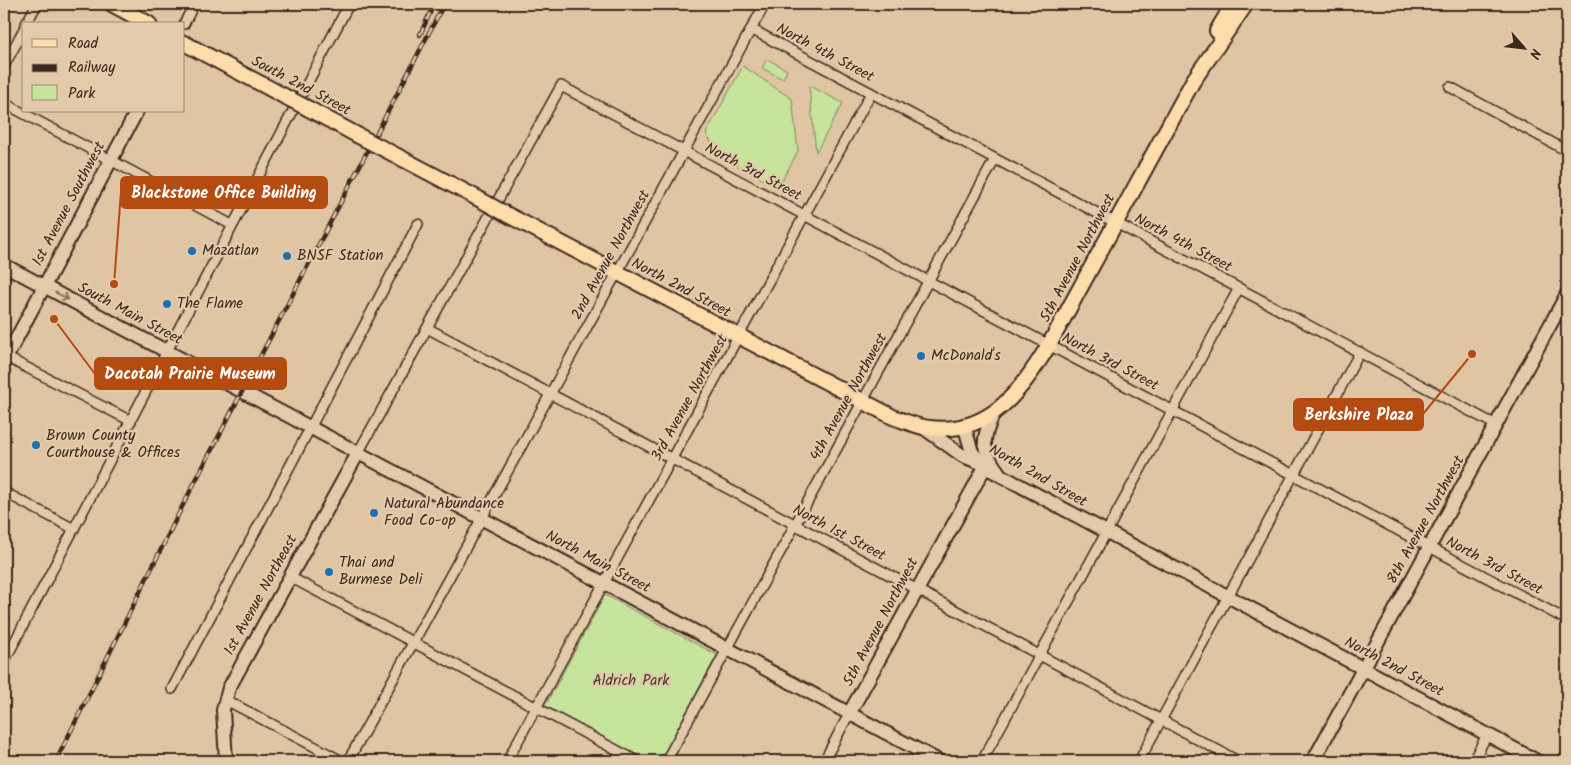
<svg xmlns="http://www.w3.org/2000/svg" width="1571" height="765" viewBox="0 0 1571 765" font-family="Kalam,sans-serif">
<style>
.green{fill:#c6e49c;stroke:#80875d}
.lines{fill:none;stroke-linecap:round;stroke-linejoin:round}
.street-casing{stroke:#3b2a1e;stroke-width:12}
.secondary-casing{stroke:#3b2a1e;stroke-width:16}
.primary-casing{stroke:#3b2a1e;stroke-width:18}
.street{stroke:#e3caab;stroke-width:9}
.secondary{stroke:#e3caab;stroke-width:12}
.primary{stroke:#fddcac;stroke-width:14}
.rail-casing{stroke:#3b2a1e;stroke-width:4.5}
.rail{stroke:#e3caab;stroke-width:2.5;stroke-dasharray:8;stroke-linecap:butt}
.primary-bridge-casing{stroke:#3b2a1e;stroke-width:18;stroke-linecap:butt}
.primary-bridge{stroke:#fddcac;stroke-width:14}
.oneway{stroke:#87725d}
.poi-dot{fill:#1f6fb2;stroke:#e3caab;stroke-width:2}
.labels{text-anchor:middle;dominant-baseline:central;stroke-width:4.5;stroke-linejoin:round;paint-order:stroke}
.street-label{font-size:15px;fill:#3b2a1e;stroke:#e3caab}
.poi-label{font-size:15px;fill:#3b2a1e;stroke:#e3caab;text-anchor:start}
.park-label{font-size:15px;fill:#493d2b;stroke:#e3caab}
.leader{fill:none;stroke:#b44b11;stroke-width:2}
.callout-dot{fill:#b44b11;stroke:#e3caab;stroke-width:2}
.callout{fill:#b44b11;stroke:#b44b11;stroke-width:2}
.callout-label{font-size:16px;text-anchor:middle;font-weight:bold;fill:#fff}
</style>
<rect width="100%" height="100%" fill="#e0c5a4"/>
<filter id="ink" filterUnits="userSpaceOnUse"><feTurbulence type="fractalNoise" baseFrequency=".02" numOctaves="2"/><feDisplacementMap in="SourceGraphic" scale="10" xChannelSelector="R" yChannelSelector="G"/><feConvolveMatrix kernelMatrix="1 2 1 2 8 2 1 2 1" color-interpolation-filters="sRGB"/></filter>
<g filter="url(#ink)">
<g class="green">
<path d="M767,59l20,11 -4,9 -21,-11z"/>
<path d="M743,66l49,33 6,52 -20,37 -60,-33 -12,-22z"/>
<path d="M809,86l34,17 -27,49z"/>
<path d="M605,595l112,60 -57,106h-12l-103,-55z"/>
</g>
<g class="lines">
<g class="street-casing">
<g id="street">
<path d="M26,24l11,-20"/>
<path d="M184,24l10,-20"/>
<path d="M751,29l745,396"/>
<path d="M4,66l20,-37"/>
<path d="M1450,87l117,64"/>
<path d="M4,103l228,122"/>
<path d="M427,328l811,433"/>
<path d="M6,357l125,64"/>
<path d="M358,453l203,-367 1006,534"/>
<path d="M4,492l70,37"/>
<path d="M290,577l347,184"/>
<path d="M4,662l345,-658"/>
<path d="M172,689l246,-465"/>
<path d="M224,699l118,62"/>
<path d="M348,761l417,-757"/>
<path d="M507,761l364,-668"/>
<path d="M666,761l329,-602"/>
<path d="M824,761l25,-47"/>
<path d="M982,761l257,-473"/>
<path d="M1139,761l221,-409"/>
<path d="M1473,761l14,-26"/>
</g>
</g>
<g class="secondary-casing">
<g id="secondary">
<path d="M4,265l935,496"/>
<path d="M4,362l133,-251"/>
<path d="M994,413c-12,26 -14,35 5,60"/>
<path d="M964,425l8,27 13,15 552,294"/>
<path d="M921,426l42,30 15,6"/>
<path d="M849,714l136,-247"/>
<path d="M226,761l-3,-51 6,-22 129,-235"/>
<path d="M1313,761l254,-467"/>
</g>
</g>
<g class="primary-casing">
<g id="primary">
<path d="M112,4l37,20"/>
<path d="M1217,31l16,-27"/>
<path d="M184,43l100,53"/>
<path d="M309,109l48,26"/>
<path d="M403,159l76,40"/>
<path d="M506,214l387,203c12,4 24,10 37,11 61,7 91,-38 119,-83l144,-264 53,-77"/>
</g>
</g>
<use href="#street" class="street"/>
<use href="#secondary" class="secondary"/>
<use href="#primary" class="primary"/>
<g class="rail-casing">
<g id="rail">
<path d="M420,35l14,-31"/>
<path d="M56,761l127,-256 261,-501"/>
</g>
</g>
<use href="#rail" class="rail"/>
<g class="primary-bridge-casing">
<g id="primary-bridge">
<path d="M284,96l25,13"/>
<path d="M357,135l46,24"/>
<path d="M479,199l27,15"/>
</g>
</g>
<use href="#primary-bridge" class="primary-bridge"/>
</g>
<defs><path id="oneway-shaft" d="M-6 0H5M1.5-3L5.5 0L1.5 3" fill="none" stroke-width="1.6" stroke-linecap="round" stroke-linejoin="round" transform="scale(1.25)"/></defs>
<use class="oneway" href="#oneway-shaft" transform="translate(62 296) rotate(28)"/>
</g>
<g class="poi-dot">
<circle cx="192" cy="251" r="5"/>
<circle cx="287" cy="256" r="5"/>
<circle cx="167" cy="304" r="5"/>
<circle cx="921" cy="356" r="5"/>
<circle cx="36" cy="445" r="5"/>
<circle cx="374" cy="513" r="5"/>
<circle cx="329" cy="572" r="5"/>
</g>
<g class="labels">
<g class="street-label">
<text transform="translate(825 53) rotate(28)">North 4th Street</text>
<text transform="translate(301 86) rotate(28)">South 2nd Street</text>
<text transform="translate(753 172) rotate(28)">North 3rd Street</text>
<text transform="translate(69 204) rotate(-62)">1st Avenue Southwest</text>
<text transform="translate(1183 243) rotate(28)">North 4th Street</text>
<text transform="translate(611 255) rotate(-61)">2nd Avenue Northwest</text>
<text transform="translate(1078 258) rotate(-62)">5th Avenue Northwest</text>
<text transform="translate(681 288) rotate(28)">North 2nd Street</text>
<text transform="translate(130 314) rotate(28)">South Main Street</text>
<text transform="translate(1110 362) rotate(28)">North 3rd Street</text>
<text transform="translate(849 397) rotate(-61)">4th Avenue Northwest</text>
<text transform="translate(690 398) rotate(-61)">3rd Avenue Northwest</text>
<text transform="translate(1038 476) rotate(30)">North 2nd Street</text>
<text transform="translate(1426 520) rotate(-61)">8th Avenue Northwest</text>
<text transform="translate(839 533) rotate(28)">North 1st Street</text>
<text transform="translate(598 562) rotate(28)">North Main Street</text>
<text transform="translate(1494 566) rotate(28)">North 3rd Street</text>
<text transform="translate(261 595) rotate(-61)">1st Avenue Northeast</text>
<text transform="translate(881 622) rotate(-62)">5th Avenue Northwest</text>
<text transform="translate(1394 667) rotate(28)">North 2nd Street</text>
</g>
<g class="poi-label">
<text x="202" y="251">Mazatlan</text>
<text x="297" y="256">BNSF Station</text>
<text x="177" y="304">The Flame</text>
<text x="931" y="356">McDonald's</text>
<text x="46" y="436">Brown County<tspan x="46" dy="17">Courthouse &amp; Offices</tspan></text>
<text x="384" y="504">Natural Abundance<tspan x="384" dy="17">Food Co-op</tspan></text>
<text x="339" y="563">Thai and<tspan x="339" dy="17">Burmese Deli</tspan></text>
</g>
<g class="park-label">
<text x="631" y="681">Aldrich Park</text>
</g>
</g>
<path class="leader" d="M114 284L121 192M54 319L95 374M1472 354L1423 414"/>
<g class="callout-dot">
<circle cx="114" cy="284" r="5"/>
<circle cx="54" cy="319" r="5"/>
<circle cx="1472" cy="354" r="5"/>
</g>
<g class="callout">
<rect x="121" y="177" width="206" height="31" rx="5"/>
<rect x="95" y="358" width="191" height="31" rx="5"/>
<rect x="1294" y="399" width="129" height="31" rx="5"/>
</g>
<g class="callout-label">
<text x="224" y="198">Blackstone Office Building</text>
<text x="190" y="379">Dacotah Prairie Museum</text>
<text x="1359" y="420">Berkshire Plaza</text>
</g>
<rect width="1571" height="765" fill="none" stroke="#e3caab" stroke-width="20"/>
<rect x="10" y="10" width="1551" height="745" fill="none" stroke="#3b2a1e" stroke-width="2" filter="url(#ink)"/>
<rect x="22" y="22" width="162" height="90" fill="#e3caab" stroke="#a08a73"/>
<rect x="32" y="39" width="25" height="8" fill="#fddcac" stroke="#a08a73"/>
<text x="68" y="48" font-size="15" fill="#3b2a1e">Road</text>
<rect x="32" y="64" width="25" height="8" fill="#3b2a1e" stroke="#a08a73"/>
<text x="68" y="72" font-size="15" fill="#3b2a1e">Railway</text>
<rect x="32" y="85" width="25" height="15" fill="#c6e49c" stroke="#a08a73"/>
<text x="68" y="98" font-size="15" fill="#3b2a1e">Park</text>
<g transform="translate(1524 48) rotate(118)" stroke="#e3caab" stroke-width="4" paint-order="stroke">
<path d="M0-4L9 19L0 12L-9 19Z" fill="#3b2a1e"/>
<text y="-8" font-size="14" font-weight="bold" text-anchor="middle" fill="#3b2a1e">N</text>
</g>
</svg>
